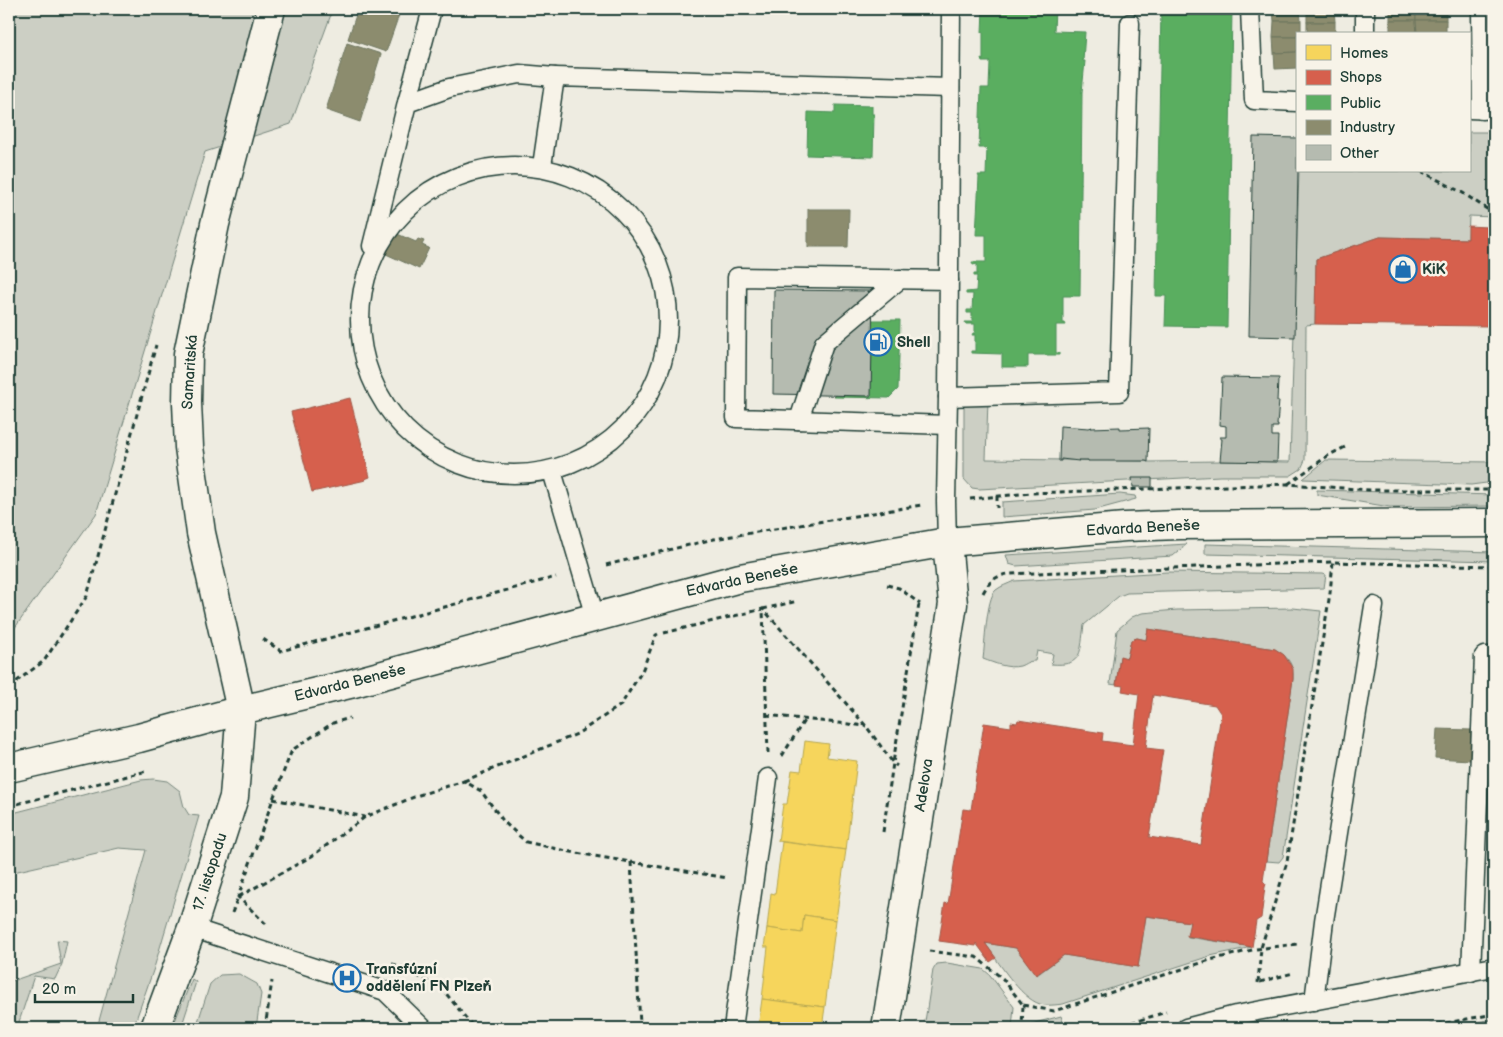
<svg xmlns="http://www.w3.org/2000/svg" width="1503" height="1037" viewBox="0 0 1503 1037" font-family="'Balsamiq Sans',sans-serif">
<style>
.green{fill:#cccfc4;stroke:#76867c}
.homes{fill:#f6d55c;stroke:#b6a750}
.shops{fill:#d6604d;stroke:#9f5646;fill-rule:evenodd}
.public{fill:#5aae61;stroke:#488c54}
.industry{fill:#8c8c6e;stroke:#6b745d}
.building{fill:#b5bbb0;stroke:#1f3d34}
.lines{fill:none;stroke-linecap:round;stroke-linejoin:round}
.service-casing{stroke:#1f3d34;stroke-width:21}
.minor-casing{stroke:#1f3d34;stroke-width:31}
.tertiary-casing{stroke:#1f3d34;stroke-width:31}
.secondary-casing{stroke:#1f3d34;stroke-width:31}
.path{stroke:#1f3d34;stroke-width:3;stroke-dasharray:5 4;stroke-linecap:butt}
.service{stroke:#f7f3e8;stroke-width:18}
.minor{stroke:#f7f3e8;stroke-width:28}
.tertiary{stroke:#f7f3e8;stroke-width:28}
.secondary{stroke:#f7f3e8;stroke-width:28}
.labels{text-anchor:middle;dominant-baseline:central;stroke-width:5;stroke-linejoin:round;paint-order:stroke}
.poi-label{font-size:15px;font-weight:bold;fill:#1f3d34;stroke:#f7f3e8;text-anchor:start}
.street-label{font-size:15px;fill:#1f3d34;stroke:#f7f3e8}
</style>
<rect width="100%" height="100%" fill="#eeece1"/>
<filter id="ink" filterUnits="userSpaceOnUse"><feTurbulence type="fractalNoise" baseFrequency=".02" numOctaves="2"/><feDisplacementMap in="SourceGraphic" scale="10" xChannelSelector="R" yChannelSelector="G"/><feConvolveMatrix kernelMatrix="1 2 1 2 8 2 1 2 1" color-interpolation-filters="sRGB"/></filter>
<g filter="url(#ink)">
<g class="green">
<path d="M9,9h324l-42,115 -86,28 -109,362 -87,122z"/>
<path d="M1469,132h25v85l-25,-1 -1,23 -88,-2 -64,22 -1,65 -9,1 -1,135 -4,9 -11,7h-70l-241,13 -7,-1 -8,-9v-73l4,-5 20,-1 -2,59 160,2 2,1 72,-1 70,1 9,-291h170z"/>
<path d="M1326,460l168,2v20l-23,3 -168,-6z"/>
<path d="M1317,490l177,5v11l-104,1 -73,-12z"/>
<path d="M1120,494l15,2 1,3 -41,11 -93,7v-15z"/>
<path d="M1187,544l-14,12 -157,10 -7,-2 -3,-9z"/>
<path d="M1205,544l289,8v9l-289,-7z"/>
<path d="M1167,572l156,2 3,1 -2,13 -197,5 -8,3 -35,29c-4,26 0,42 -33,39l2,-10 -16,-3 -2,10c-8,0 -9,3 -15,5 -12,3 -26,-3 -37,-7 2,-14 3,-61 13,-69 5,-4 12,-6 18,-9z"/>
<path d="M1293,608l28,3 -38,246 -4,5 -13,-1 27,-182c1,-14 -5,-23 -18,-30l-127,-20 -2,11 -9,-2 -6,2 -4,18 -7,-1 -4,28 -6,-1 7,-54 15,-13 10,-4 35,-3z"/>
<path d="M153,779l14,2 13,10 4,16 5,8 10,1 -45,152 -21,60h-36l49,-178 -27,-2 -110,25v-59l132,-34z"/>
<path d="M1146,916l44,6 -2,15 64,10 -42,9 -147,48c-8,1 -16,2 -23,0 -20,-6 -43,-44 -55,-61l31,5 21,27 27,-20 74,12z"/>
<path d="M57,940l10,1 -5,23 -7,15 -21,-3 -17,52h-8v-46l52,-18z"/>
<path d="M947,963l36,6 7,6 24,32 -2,21h-88l9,-58 4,-6z"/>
<path d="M239,974l18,10 4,10 -5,34h-60l14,-44 10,-9z"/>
<path d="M192,979l4,3 -15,46h-9z"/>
<path d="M1061,1016l4,12h-37l3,-4z"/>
<path d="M1494,1019v9h-51z"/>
</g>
<g class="homes">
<path d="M805,741l24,3 -2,13 30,4 -11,89 -68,-9 5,-37h4l5,-34 9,1z"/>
<path d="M782,842l64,8 -10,70 -32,-5 -2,18 -35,-5 4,-35 4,1z"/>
<path d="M804,915l32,5 -11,87 -63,-8 6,-52h-4l3,-19 35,5z"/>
<path d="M762,999l63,8 -3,21h-64z"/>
</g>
<g class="shops">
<path d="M1468,226l19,1 1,12h2l-1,87 -174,-2 1,-65 64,-22 88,2z"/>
<path d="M350,398l20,79 -5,2 1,1 -54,12 -21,-80z"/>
<path d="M1148,629l127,20 9,6 9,14v10l-30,202 3,3 -1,3 -4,31 -5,3 -4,26 -65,-11 3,-14 -44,-6 -8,51 -74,-12 -28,20 -20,-27 -31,-5 11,15 -6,4 -14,-19v3l-37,-5 6,-38 3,1 15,-95 8,1 13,-87 27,4v-5l6,1 1,-3 85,13 -1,8 31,4 6,-51 -17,-3 1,-5 -7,-1 4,-29 7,2 4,-18 6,-2 9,2zM1153,695l62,10 6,9 -20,131 -52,-8 14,-87 -17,-2z"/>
</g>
<g class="public">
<path d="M983,9h72l-1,22 31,1 -2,29h2l-3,31 -2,204h-17v27h2l1,2h-10v28h3v2h-31v12h-26v-13l-31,-1v-2h4v-16h-3l1,-2h2v-9h-9l-1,-2h7v-9h-5v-3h5l1,-16h-7v-2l10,-1 1,-15h-3v-2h3v-10l-4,1 -1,-3h14v-27h-10l3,-58 -1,-2h8l1,-27h-8l2,-60h8l1,-26h-8l-1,-3 2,1v-28l-1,1z"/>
<path d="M1161,9h71l-5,318 -62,-1 1,-30h-10z"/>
<path d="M835,105l37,1v8h2l-1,43 -66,-2 1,-43 27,1z"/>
<path d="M865,320h35l-2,69 -9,9 -54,-1v-19h13l24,-23 -7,-6z"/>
</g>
<g class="industry">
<path d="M358,9h43l-15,43 -38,-13z"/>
<path d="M1273,9h27l1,12h-27z"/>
<path d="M1307,9h27l1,13h-28z"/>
<rect x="1390" y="9" width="26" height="11"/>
<rect x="1416" y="9" width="30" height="11"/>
<path d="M1390,20h26l1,14h-27z"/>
<path d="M1416,20h30v14h-29z"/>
<path d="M1274,21h27v13h-4v3h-24z"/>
<rect x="1307" y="22" width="28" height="12"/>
<path d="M1273,37h24v15l-23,1z"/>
<path d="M347,43l34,11 -21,68 -34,-12z"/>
<path d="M1297,52v16l-22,1 -1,-16z"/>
<path d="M808,209h41l-1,38h-40z"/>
<path d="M395,233l21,9 2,-3 6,2 -2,4 7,3 -10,21 -33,-15z"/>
<path d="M1437,729l34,1 -1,30 -35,-2z"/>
</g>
<g class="building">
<path d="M1253,137l44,1v33h1l-3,166 -46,-1z"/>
<path d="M774,290l99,1 -2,105 -98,-2z"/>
<path d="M1222,377l57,1v2h-1l-1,21h2l-2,24h1v2h-6v9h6l-1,26 -57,-1 2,-22h-2v-2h6v-11l-6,-1z"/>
<path d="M1060,426l29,2 3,-1 -1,1 29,-1v2l29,-1 -1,34 -2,-1h-58v-1h-10l1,1 -18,-2v2h-2z"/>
<path d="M1132,478h20v9h-19z"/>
</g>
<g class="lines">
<g class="service-casing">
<g id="service">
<path d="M1250,9l4,91 43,2"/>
<path d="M1365,9v25"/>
<path d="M1481,9l1,101"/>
<path d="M407,103l25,-94"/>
<path d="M1469,109l25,1"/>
<circle cx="514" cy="320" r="154"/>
<path d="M542,166l13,-89 395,11"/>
<path d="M372,246l35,-143 42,-15 70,-14 36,3"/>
<path d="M948,397l171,-5 11,-369"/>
<path d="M799,420l25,-77 76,-64"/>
<path d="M948,425l-212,-7 1,-141 212,3"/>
<path d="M552,471l43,146"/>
<path d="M947,542l-1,-41 2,-104 3,-388"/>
<path d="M192,928l193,63 38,37"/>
<path d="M1471,972l13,-316h10"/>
<path d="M1314,1001l10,-80 50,-315"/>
<path d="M733,1028l35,-250"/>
<path d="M1186,1028l50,-13 258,-48"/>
</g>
</g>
<g class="minor-casing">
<path id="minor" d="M886,1028l67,-424 -6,-62"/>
</g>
<g class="tertiary-casing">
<path id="tertiary" d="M9,768l130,-30 102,-28 109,-26 390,-106 207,-36 178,-15 54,-2 315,-2"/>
</g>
<g class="secondary-casing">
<path id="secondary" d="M155,1028l37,-100 42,-131 7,-87 -40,-177 -12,-86 -2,-44 1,-49 27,-130 56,-215"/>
</g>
<g class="path">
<path d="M1421,171l42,22 30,20 1,4"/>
<path d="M1288,484l41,-29 18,-9"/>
<path d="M997,496v12"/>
<path d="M970,499l61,-6 256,-9 83,6h124"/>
<path d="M606,565l108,-26 208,-34"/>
<path d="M887,585l12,3 21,16"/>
<path d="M983,593c6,-11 12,-17 25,-19l325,-12 161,4"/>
<path d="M664,633l99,-24 103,117 27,37 4,3"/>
<path d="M263,639l18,12 275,-74"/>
<path d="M9,687l35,-26 43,-65 69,-251"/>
<path d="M766,715l100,11"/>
<path d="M768,753l-5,-144 35,-8"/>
<path d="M782,756l23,-37"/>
<path d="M464,781l113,-47 44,-29 21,-34 14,-36 2,-1"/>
<path d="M273,799l92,18"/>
<path d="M9,806l138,-35"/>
<path d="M883,832l10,-69 26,-159"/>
<path d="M631,862l9,162 3,4"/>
<path d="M232,913l6,-16 74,-41 53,-39 54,-22 45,-14 17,10 23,31 22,20 50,11 152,25"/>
<path d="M266,924l-28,-27 35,-98 19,-49 41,-27 17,-5"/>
<path d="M929,951l47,6 27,22 20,26 -1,23"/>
<path d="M392,964l8,2 44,25 30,37"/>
<path d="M1260,982l33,-9"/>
<path d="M1258,983l3,-35 26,-86 43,-269 3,-31"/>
<path d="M1023,1005l31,6 156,-51 46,-11 41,-5"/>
<path d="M265,1028l7,-47"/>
<path d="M1114,1028l52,-16"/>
<path d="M1430,1028v-2l64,-12"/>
</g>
<use href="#service" class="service"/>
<use href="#minor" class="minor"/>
<use href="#tertiary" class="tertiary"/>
<use href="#secondary" class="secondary"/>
</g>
</g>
<defs>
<g id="shop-ring" transform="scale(1.4375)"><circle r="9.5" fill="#f7f3e8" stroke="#1f6fb2" stroke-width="1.5"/><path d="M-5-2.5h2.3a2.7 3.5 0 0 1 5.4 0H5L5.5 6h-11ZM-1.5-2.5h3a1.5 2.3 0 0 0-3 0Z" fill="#1f6fb2"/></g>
<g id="fuel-ring" transform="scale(1.4375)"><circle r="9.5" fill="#f7f3e8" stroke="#1f6fb2" stroke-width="1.5"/><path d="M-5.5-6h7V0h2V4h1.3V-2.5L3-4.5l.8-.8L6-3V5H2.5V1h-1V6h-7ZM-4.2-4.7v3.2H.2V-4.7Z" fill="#1f6fb2"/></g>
<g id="hospital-ring" transform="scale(1.4375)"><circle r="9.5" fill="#f7f3e8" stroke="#1f6fb2" stroke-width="1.5"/><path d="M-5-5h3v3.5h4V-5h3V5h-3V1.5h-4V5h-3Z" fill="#1f6fb2"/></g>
</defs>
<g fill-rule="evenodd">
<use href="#shop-ring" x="1403" y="269"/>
<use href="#fuel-ring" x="878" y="342"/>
<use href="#hospital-ring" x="347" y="978"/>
</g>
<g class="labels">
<g class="poi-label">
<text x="1422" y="269">KiK</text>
<text x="897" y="342">Shell</text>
<text x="366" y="969">Transfúzní<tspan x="366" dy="17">oddělení FN Plzeň</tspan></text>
</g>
<g class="street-label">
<text transform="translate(190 372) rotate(-86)">Samaritská</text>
<text transform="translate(1143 528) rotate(-3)">Edvarda Beneše</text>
<text transform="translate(742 580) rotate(-12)">Edvarda Beneše</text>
<text transform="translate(350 683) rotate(-14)">Edvarda Beneše</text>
<text transform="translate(924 785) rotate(-81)">Adelova</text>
<text transform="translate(210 872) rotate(-72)">17. listopadu</text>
</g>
</g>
<rect width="1503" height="1037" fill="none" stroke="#f7f3e8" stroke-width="30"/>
<rect x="15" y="15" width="1473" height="1007" fill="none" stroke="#1f3d34" stroke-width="2" filter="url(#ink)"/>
<rect x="1296" y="32" width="175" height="140" fill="#f7f3e8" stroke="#a1aaa0"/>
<rect x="1306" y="45" width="25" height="15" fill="#f6d55c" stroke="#a1aaa0"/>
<text x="1340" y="58" font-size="15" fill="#1f3d34">Homes</text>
<rect x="1306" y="70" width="25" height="15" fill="#d6604d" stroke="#a1aaa0"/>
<text x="1340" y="82" font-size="15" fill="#1f3d34">Shops</text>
<rect x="1306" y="95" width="25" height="15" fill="#5aae61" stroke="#a1aaa0"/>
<text x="1340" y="108" font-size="15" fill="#1f3d34">Public</text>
<rect x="1306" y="120" width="25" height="15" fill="#8c8c6e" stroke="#a1aaa0"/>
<text x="1340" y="132" font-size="15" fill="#1f3d34">Industry</text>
<rect x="1306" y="145" width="25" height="15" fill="#b5bbb0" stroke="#a1aaa0"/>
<text x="1340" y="158" font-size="15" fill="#1f3d34">Other</text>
<path d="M35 994v8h98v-8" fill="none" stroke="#1f3d34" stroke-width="2.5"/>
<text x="42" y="994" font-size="15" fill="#1f3d34" stroke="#f7f3e8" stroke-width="4" paint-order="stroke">20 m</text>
</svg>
